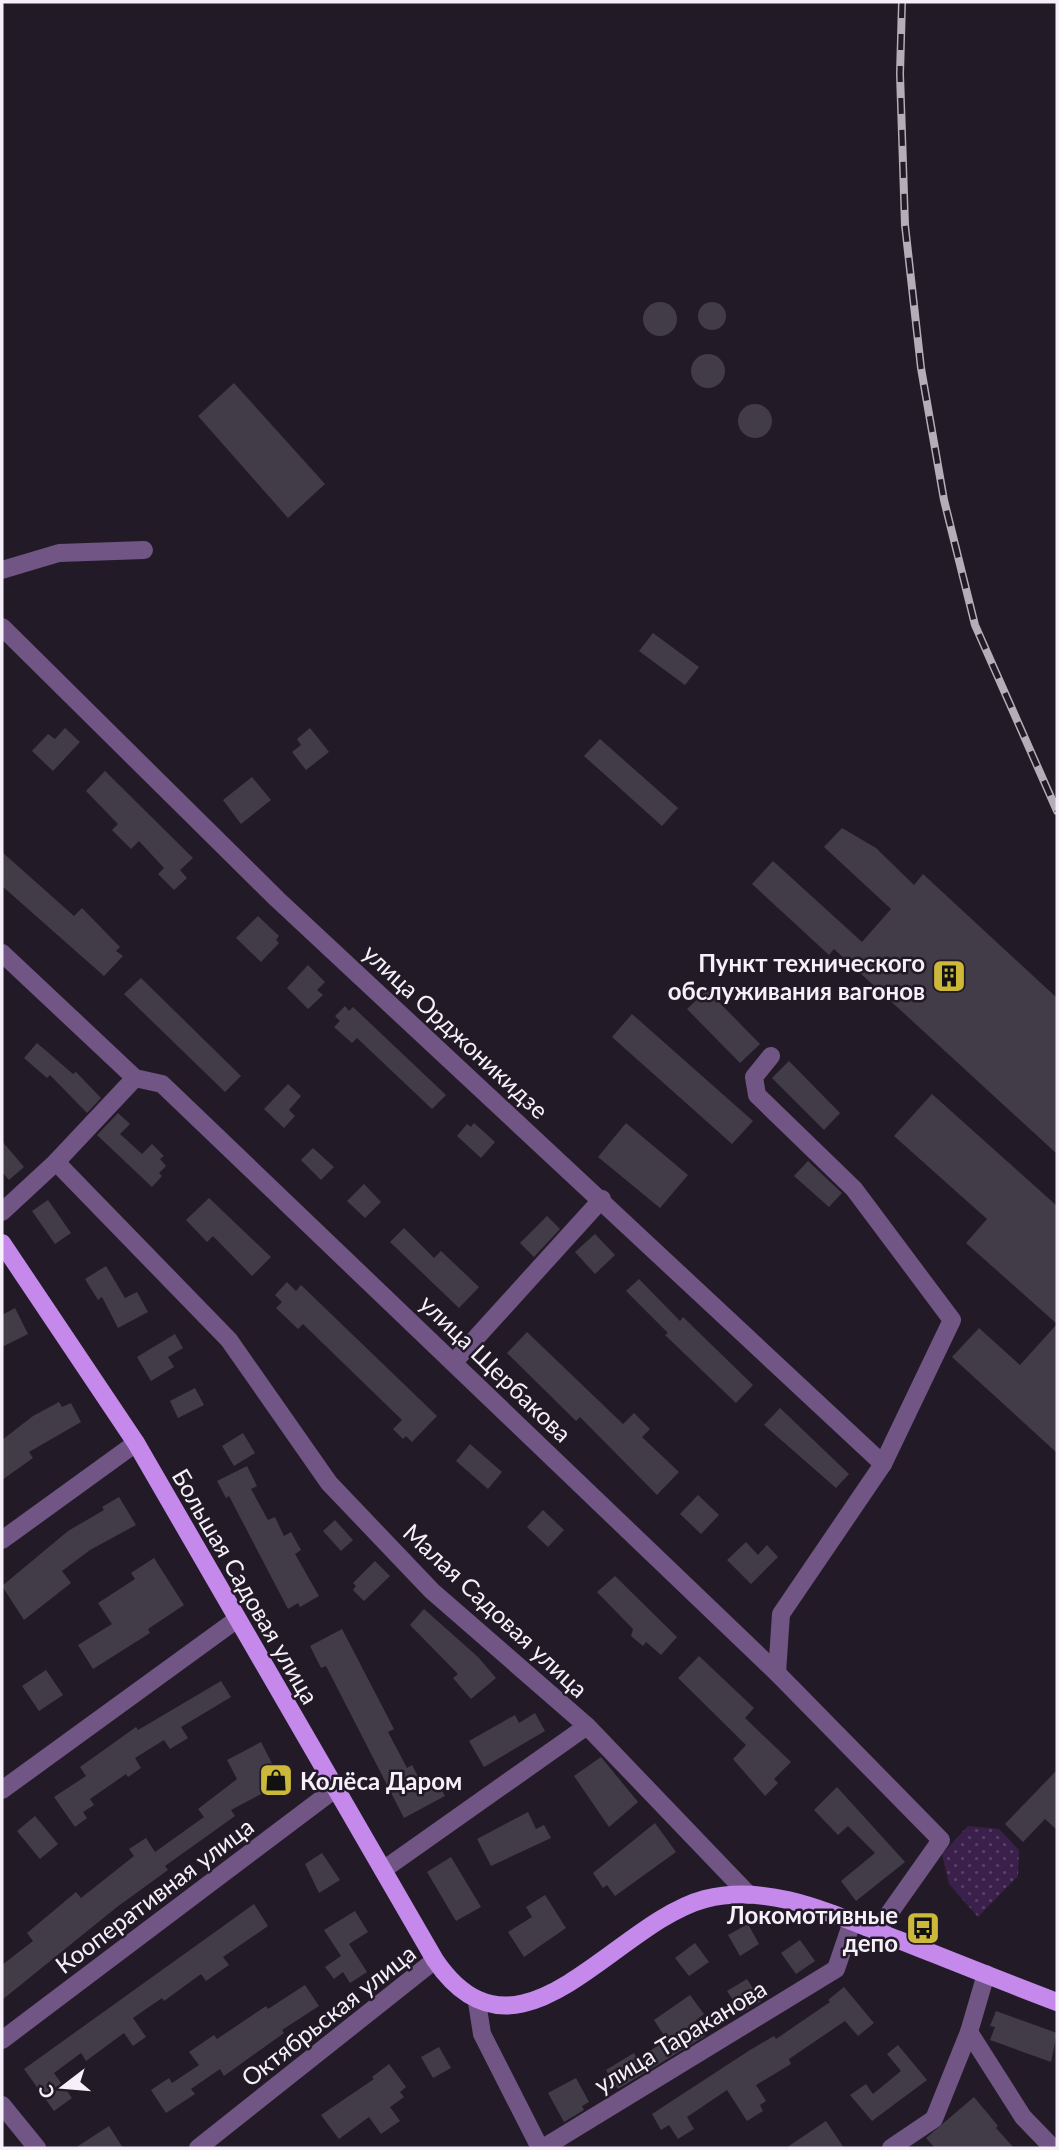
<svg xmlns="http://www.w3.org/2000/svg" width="1059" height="2150" viewBox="0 0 1059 2150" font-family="Lato,sans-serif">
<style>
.grass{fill:url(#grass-dots)}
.building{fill:#423b48}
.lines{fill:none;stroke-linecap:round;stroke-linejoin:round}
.minor{stroke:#715584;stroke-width:18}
.major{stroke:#c589ec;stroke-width:18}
.rail-casing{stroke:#b3aeb7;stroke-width:8}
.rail{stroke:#221b27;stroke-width:5;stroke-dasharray:16;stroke-linecap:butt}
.labels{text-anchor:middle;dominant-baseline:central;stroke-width:5;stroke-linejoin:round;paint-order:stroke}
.poi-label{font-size:24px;font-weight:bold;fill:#f5f0f9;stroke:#221b27;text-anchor:end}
.street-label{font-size:24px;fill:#f5f0f9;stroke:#221b27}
</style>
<defs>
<pattern id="grass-dots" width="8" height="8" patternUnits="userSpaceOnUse" patternTransform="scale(1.75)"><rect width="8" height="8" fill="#3a204a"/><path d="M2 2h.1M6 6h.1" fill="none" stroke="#574165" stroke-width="1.8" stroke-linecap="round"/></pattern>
</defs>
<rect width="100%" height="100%" fill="#221b27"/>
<path class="grass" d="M968,1826l31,3 20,21 -1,26 -40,41 -29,-33 -7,-30z"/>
<g class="building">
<circle cx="712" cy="316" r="14"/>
<circle cx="660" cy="319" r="17"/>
<circle cx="708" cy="371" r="17"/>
<path d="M234,383l91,101 -37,34 -90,-102z"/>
<circle cx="755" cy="421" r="17"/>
<path d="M653,633l46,34 -14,18 -46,-34z"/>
<path d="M65,728l15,14 -27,29 -21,-20 16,-17 7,5z"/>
<path d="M310,728l19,24 -23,18 -14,-18 9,-7 -4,-6z"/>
<path d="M600,739l78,69 -16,18 -78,-70z"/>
<path d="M105,771l88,87 -13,12 7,8 -13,12 -16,-16 6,-6 -25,-27 -8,8 -19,-19 6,-6 -32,-33z"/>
<path d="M252,777l19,23 -30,24 -18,-24z"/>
<path d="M842,828l34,20 38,37 9,-11 134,124v156l-223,-205 -5,6 -77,-71 21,-23 89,81 29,-33 -67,-62z"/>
<path d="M2,852l72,64 8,-8 38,39 -4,4 7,5 -19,20 -102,-90z"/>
<path d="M258,916l21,20 -3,4 3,3 -18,19 -25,-24z"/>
<path d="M308,965l17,17 -8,8 6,5 -15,14 -21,-21z"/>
<path d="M141,978l100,98 -16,16 -101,-98z"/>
<path d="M707,990l53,54 -20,19 -53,-54z"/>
<path d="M345,1006l4,5 4,-4 93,88 -14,14 -75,-71 -5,5 -18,-16 6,-6 -5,-5z"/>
<path d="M632,1014l121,107 -21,23 -120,-107z"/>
<path d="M37,1043l36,31 3,-2 25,26 -14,15 -37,-38 -3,3 -23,-20z"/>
<path d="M789,1061l51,52 -16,17 -52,-52z"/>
<path d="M288,1084l13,12 -12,14 6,6 -11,12 -20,-19z"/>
<path d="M932,1094l125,112v247l-105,-96 27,-29 41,37 37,-41 -91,-81 21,-24 -93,-83z"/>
<path d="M118,1113l12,11 -10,10 22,20 10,-10 12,12 -4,3 6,7 -7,7 3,3 -10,11 -55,-52z"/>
<path d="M474,1123l21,19 -14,16 -24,-22 10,-12 4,3z"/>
<path d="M626,1123l62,52 -28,33 -62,-51z"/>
<path d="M2,1141l22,26 -15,13 -7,-8z"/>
<path d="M313,1148l21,19 -13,13 -20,-20z"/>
<path d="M808,1161l34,32 -13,14 -35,-31z"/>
<path d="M364,1184l17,18 -16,16 -18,-17z"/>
<path d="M209,1198l62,59 -19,19 -39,-40 -6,6 -21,-22z"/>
<path d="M48,1200l23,33 -16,11 -23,-33z"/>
<path d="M547,1216l13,13 -26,28 -14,-14z"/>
<path d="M404,1228l30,30 7,-7 38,36 -20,21 -69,-66z"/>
<path d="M595,1234l20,21 -20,19 -20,-22z"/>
<path d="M106,1266l19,32 12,-6 11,20 -30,16 -16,-31 -4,3 -13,-21z"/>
<path d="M639,1279l41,42 3,-4 70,68 -17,18 -71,-68 3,-2 -42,-42z"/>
<path d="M287,1282l9,9 5,-6 136,131 -25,26 -6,-6 -3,3 -10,-10 9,-9 -99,-96 -5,5 -22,-21 6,-6 -7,-7z"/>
<path d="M15,1308l13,26 -26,13v-32z"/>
<path d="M527,1332l96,92 11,-11 16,16 -8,8 37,35 -22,23 -77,-78 -4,4 -69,-68z"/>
<path d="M175,1334l8,14 -15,9 6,10 -23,14 -14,-24z"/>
<path d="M195,1388l9,17 -26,13 -8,-17z"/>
<path d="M59,1402l3,5 9,-4 10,19 -52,30 4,6 -31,22v-40l31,-24z"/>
<path d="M780,1408l69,66 -13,14 -72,-63z"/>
<path d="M243,1433l12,20 -21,13 -12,-20z"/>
<path d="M470,1444l32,28 -14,17 -32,-28z"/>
<path d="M247,1466l10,20 -6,3 17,31 7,-3 9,19 7,-4 10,18 -6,4 24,42 -19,11 -2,-4 -10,6 -59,-113 -3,2 -9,-17z"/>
<path d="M698,1495l21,20 -18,19 -21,-20z"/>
<path d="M119,1497l17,28 -46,25 -28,21 9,12 -47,37 -22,-34 66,-55 36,-21 -2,-3z"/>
<path d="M543,1510l21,20 -16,17 -21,-20z"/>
<path d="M335,1520l18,20 -12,11 -18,-20z"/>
<path d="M746,1542l12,13 9,-10 11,12 -27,27 -24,-24z"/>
<path d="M154,1558l30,47 -36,24 2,4 -57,36 -15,-24 34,-21 -14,-21 37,-24 -4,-6z"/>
<path d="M375,1561l15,15 -26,25 -11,-11 3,-4 -3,-3z"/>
<path d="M615,1576l62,61 -16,18 -15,-13 -3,4 -12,-10 2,-7 -36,-37z"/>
<path d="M424,1609l54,48 18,21 -25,21 -18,-21 5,-4 -48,-49z"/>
<path d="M342,1629l52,100 -6,3 19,36 5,-3 12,23 13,-7 8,15 -41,22 -78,-152 -5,2 -11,-22z"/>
<path d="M699,1656l55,52 -9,10 46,44 -17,17 4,4 -13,13 -32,-37 13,-14 -68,-67z"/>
<path d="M46,1670l17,25 -24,16 -17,-25z"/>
<path d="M221,1681l10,16 -50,30 7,11 -18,11 -6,-9 -29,18 6,10 -13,9 -2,-3 -36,25 4,6 -11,7 4,6 -12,9 -21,-30 32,-21 -6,-9 56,-40 2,3z"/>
<path d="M535,1713l10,18 -61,36 -15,-26 46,-26 4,8z"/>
<path d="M261,1742l21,41 -51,27 4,6 -70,50 3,4 -51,37 -115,93v-35l31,-24 -6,-8 49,-41 5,6 53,-42 -5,-7 17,-11 9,14 49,-35 -6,-8 39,-30 -10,-19z"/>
<path d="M601,1757l37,45 -29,25 -35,-51z"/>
<path d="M1057,1770v60l-12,-11 -22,23 -18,-18z"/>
<path d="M837,1787l68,75 -49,39 -15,-20 34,-28 -27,-27 -10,9 -24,-25z"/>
<path d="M528,1812l8,17 8,-4 7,13 -60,28 -14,-27z"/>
<path d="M35,1816l23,28 -18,15 -23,-28z"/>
<path d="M655,1823l21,29 -61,44 -8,-11 -4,3 -10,-15z"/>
<path d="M322,1853l18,27 -21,13 -14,-29z"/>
<path d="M451,1857l30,50 -25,14 -29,-49z"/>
<path d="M545,1895l21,33 -42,29 -16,-25 24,-15 -6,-10z"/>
<path d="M254,1904l14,22 -45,31 6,8 -23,16 -5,-7 -37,27 -2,-3 -29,20 13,19 -13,9 -9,-13 -38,28 -5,-8 -27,20 18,25 -18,13 -30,-42z"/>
<path d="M355,1911l13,21 -19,12 18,28 -17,11 -7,-11 -9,7 -9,-12 16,-11 -17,-26z"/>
<path d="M748,1924l11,20 -19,12 -12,-21z"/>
<path d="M800,1940l15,21 -19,13 -15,-21z"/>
<path d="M695,1943l14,19 -20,14 -14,-18z"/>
<path d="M747,1979l14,22 -19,12 -15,-22z"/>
<path d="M305,1985l14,21 -37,24 2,3 -60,43 -4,-7 -29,20 4,5 -29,19 -15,-23 18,-12 3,5 27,-18 -10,-13 25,-17 3,4 49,-33 2,3z"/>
<path d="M844,1987l30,36 -16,13 -13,-15 -56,38 2,5 -35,21 10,16 -6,4 3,6 -16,10 -20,-31 -40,27 7,12 -16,10 -9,-14 -8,5 -9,-16 98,-64 24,-14 2,3 54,-37 -2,-2z"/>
<path d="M690,1995l14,19 -9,7 10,15 -87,53 -12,-19 28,-17 3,6 30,-19 -13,-20z"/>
<path d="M996,2011l61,22 -6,29 -61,-22 5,-13 -5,-1z"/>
<path d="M898,2045l29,35 -55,41 -22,-26 16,-11 7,10 28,-23 -14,-17z"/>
<path d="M439,2047l12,21 -18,10 -12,-21z"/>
<path d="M389,2064l17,23 -6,5 4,5 -14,10 10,14 -19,13 -12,-17 -30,22 -18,-24 53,-36 -2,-2z"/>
<path d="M576,2078l13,24 -7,4 2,4 -20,12 -16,-29z"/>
<path d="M974,2097l24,29 -2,2 18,20h-79l-9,-10z"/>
<path d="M826,2121l18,27h-58z"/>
<path d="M109,2126l14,22h-48z"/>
</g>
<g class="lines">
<g class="minor">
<path d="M2,570l57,-17 85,-3"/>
<path d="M2,627l275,272 606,565"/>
<path d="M2,953l133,125 27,6 615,589 164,167 -65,92"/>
<path d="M771,1056l-17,21 3,18 97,94 98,131 -69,144 -102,150 -4,59"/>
<path d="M56,1162l173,178 100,143 103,108 155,135 162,169"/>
<path d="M2,1212l54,-50 79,-84"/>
<path d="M454,1362l148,-163"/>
<path d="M2,1540l134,-97"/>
<path d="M2,1790l234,-170"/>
<path d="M383,1870l204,-144"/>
<path d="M986,1974l-17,58 54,85 30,31"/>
<path d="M477,2002l5,32 58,114"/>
<path d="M2,2040l333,-251"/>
<path d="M2,2105l35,43"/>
<path d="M198,2148l237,-188"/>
<path d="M543,2148l293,-179 16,-47"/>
<path d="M891,2148l43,-29 35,-87"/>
</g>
<path class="major" d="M2,1243l134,200 299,517c83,122 179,-37 270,-61 67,-17 133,18 194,41 53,21 105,42 158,62"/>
<g class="rail-casing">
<path id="rail" d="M902,2l-2,72 5,151 16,143 23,132 31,125 82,186"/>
</g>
<use href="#rail" class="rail"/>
</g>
<defs>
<g id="building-square" transform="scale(1.75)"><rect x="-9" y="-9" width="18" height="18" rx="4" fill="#ccb939" stroke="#221b27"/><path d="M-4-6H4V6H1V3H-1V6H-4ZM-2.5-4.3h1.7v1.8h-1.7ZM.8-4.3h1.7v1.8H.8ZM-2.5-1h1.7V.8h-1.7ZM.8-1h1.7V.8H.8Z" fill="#111"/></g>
<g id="shop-square" transform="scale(1.75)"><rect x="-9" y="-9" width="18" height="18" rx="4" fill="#ccb939" stroke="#221b27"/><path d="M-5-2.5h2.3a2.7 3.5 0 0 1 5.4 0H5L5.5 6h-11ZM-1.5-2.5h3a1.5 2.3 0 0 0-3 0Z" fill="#111"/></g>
<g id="bus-square" transform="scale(1.75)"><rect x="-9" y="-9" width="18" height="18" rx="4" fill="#ccb939" stroke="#221b27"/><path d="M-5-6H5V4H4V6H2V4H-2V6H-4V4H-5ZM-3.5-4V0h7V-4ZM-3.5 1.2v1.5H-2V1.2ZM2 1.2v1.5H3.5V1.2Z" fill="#111"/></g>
</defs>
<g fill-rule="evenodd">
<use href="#building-square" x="949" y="976"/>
<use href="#shop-square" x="276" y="1780"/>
<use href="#bus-square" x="923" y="1928"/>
</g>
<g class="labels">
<g class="poi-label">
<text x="925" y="962">Пункт технического<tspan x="925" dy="28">обслуживания вагонов</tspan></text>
<text x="300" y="1780" text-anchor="start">Колёса Даром</text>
<text x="898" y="1914">Локомотивные<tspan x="898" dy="28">депо</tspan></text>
</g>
<g class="street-label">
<text transform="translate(456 1031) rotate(43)">улица Орджоникидзе</text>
<text transform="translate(496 1368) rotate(44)">улица Щербакова</text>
<text transform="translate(246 1586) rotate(60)">Большая Садовая улица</text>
<text transform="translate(496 1610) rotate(43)">Малая Садовая улица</text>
<text transform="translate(154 1895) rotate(-37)">Кооперативная улица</text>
<text transform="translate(328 2015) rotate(-38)">Октябрьская улица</text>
<text transform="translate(680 2036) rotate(-31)">улица Тараканова</text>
</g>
</g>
<rect width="1059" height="2150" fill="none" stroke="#f5f0f9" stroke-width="7"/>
<g transform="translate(63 2087) rotate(254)" stroke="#221b27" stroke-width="5" paint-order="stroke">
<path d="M0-5L12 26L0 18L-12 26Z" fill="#f5f0f9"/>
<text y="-10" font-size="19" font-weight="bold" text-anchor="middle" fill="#f5f0f9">С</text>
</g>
</svg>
